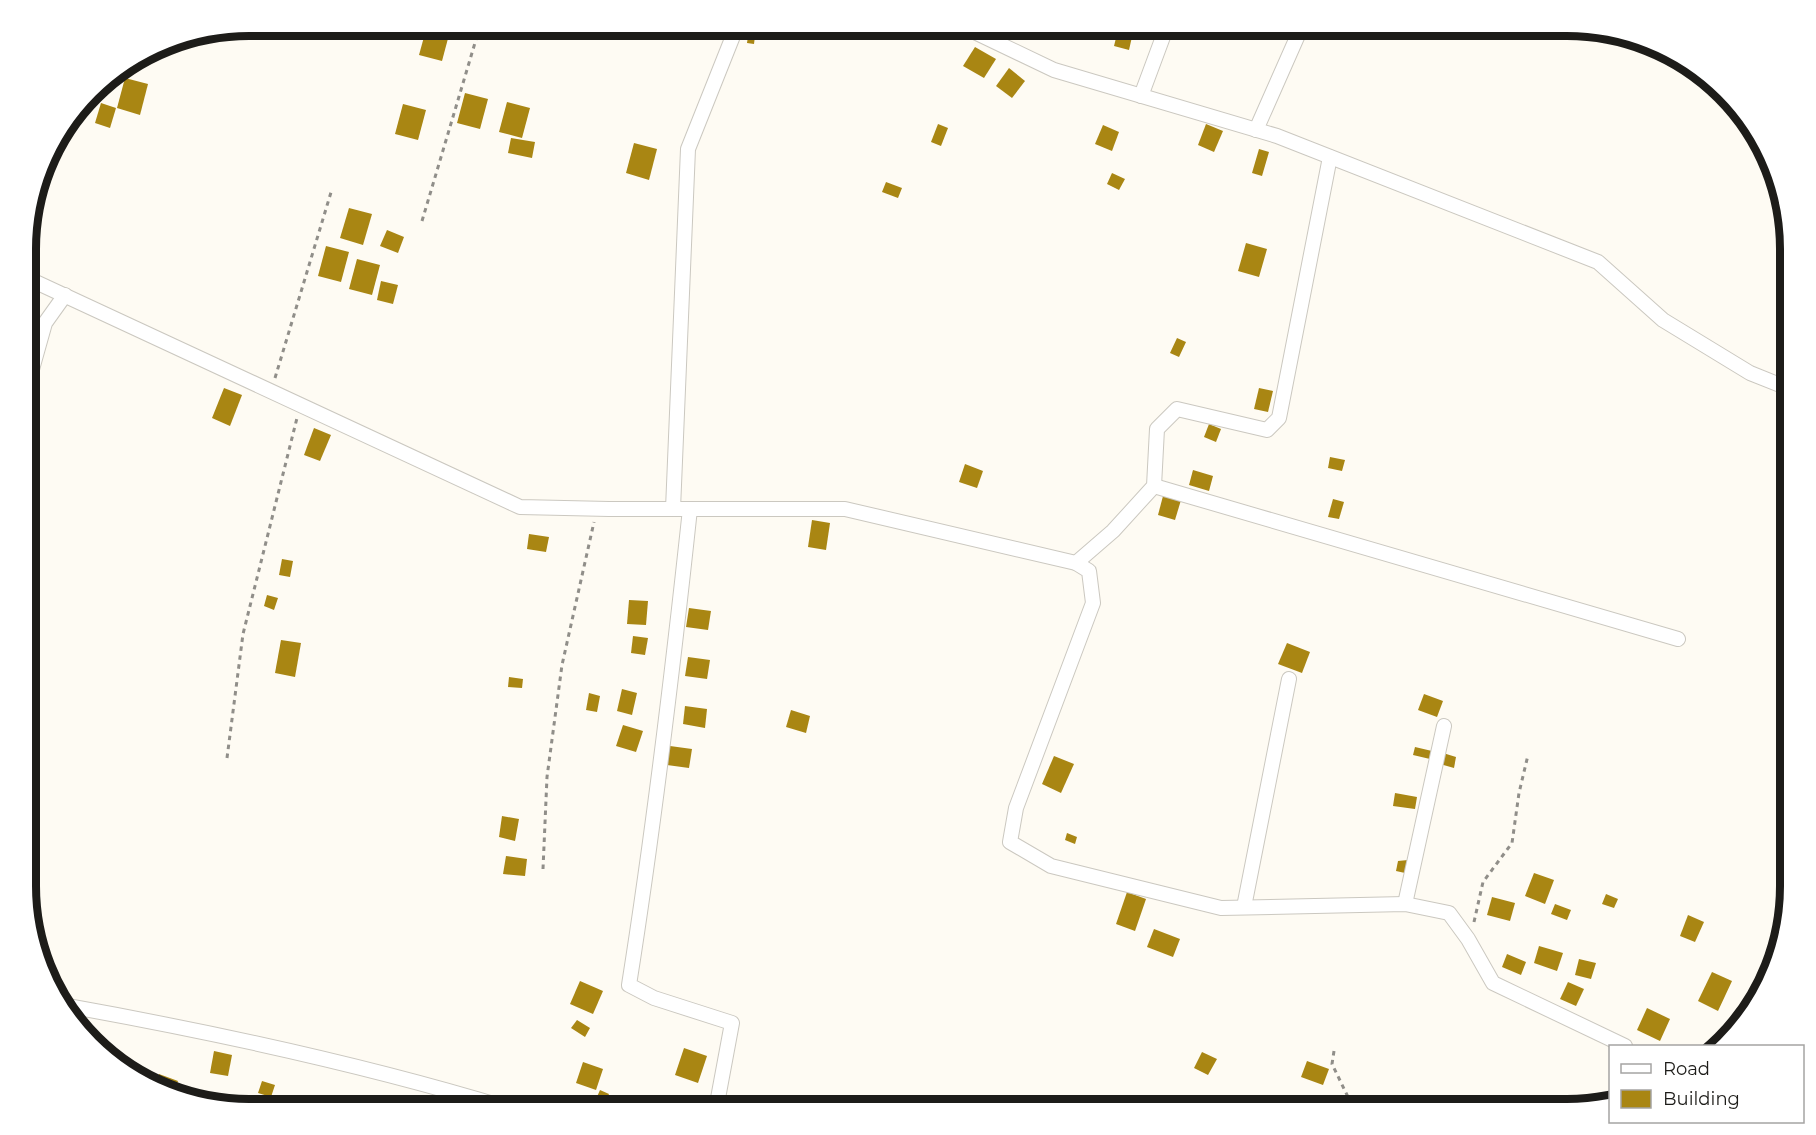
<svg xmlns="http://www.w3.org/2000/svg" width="1816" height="1135" viewBox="0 0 1816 1135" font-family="Montserrat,sans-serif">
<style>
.building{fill:#a98613}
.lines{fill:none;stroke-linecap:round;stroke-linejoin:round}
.street-casing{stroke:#cbc8c0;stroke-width:16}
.path{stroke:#908e89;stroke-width:3;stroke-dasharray:4.5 4.5;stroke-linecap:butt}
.street{stroke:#fff;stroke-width:14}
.rim{fill:none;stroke:#1d1c19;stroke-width:8}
</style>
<rect width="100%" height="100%" fill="#fefbf3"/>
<g class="building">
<path d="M427,26l23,5 -8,30 -23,-6z"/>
<path d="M756,26h12v4l-12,-2z"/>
<path d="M1007,26h19l-4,13 -18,-6z"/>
<path d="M1119,26l15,2 -5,22 -15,-4z"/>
<path d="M748,36h7l-1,8 -7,-1z"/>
<path d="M975,47l21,12 -12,19 -21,-12z"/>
<path d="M1009,68l16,13 -13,17 -16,-12z"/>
<path d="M125,78l23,6 -8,31 -23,-7z"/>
<path d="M465,93l23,6 -8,30 -23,-6z"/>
<path d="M507,102l23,6 -8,30 -23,-6z"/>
<path d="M101,103l15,5 -6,20 -15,-5z"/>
<path d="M403,104l23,6 -8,30 -23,-6z"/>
<path d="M938,124l10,4 -7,18 -10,-4z"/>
<path d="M1206,124l17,7 -9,21 -16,-7z"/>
<path d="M1103,125l16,7 -7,19 -17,-7z"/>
<path d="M511,138l24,4 -3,16 -24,-5z"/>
<path d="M634,143l23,6 -8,31 -23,-7z"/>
<path d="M1259,149l10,3 -7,24 -10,-3z"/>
<path d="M1112,173l13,6 -6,11 -12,-6z"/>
<path d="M886,182l16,6 -4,10 -16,-6z"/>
<path d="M349,208l23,6 -9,31 -23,-7z"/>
<path d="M387,230l17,7 -6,16 -18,-7z"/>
<path d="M1246,243l21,6 -8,28 -21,-6z"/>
<path d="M326,246l23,6 -8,30 -23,-6z"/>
<path d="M357,259l23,6 -8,30 -23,-6z"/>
<path d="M381,281l17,4 -5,19 -16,-4z"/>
<path d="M1177,338l9,4 -7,15 -9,-4z"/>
<path d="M224,388l18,7 -12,31 -18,-8z"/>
<path d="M1259,388l14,3 -5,21 -14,-3z"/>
<path d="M1209,424l12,5 -5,13 -12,-5z"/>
<path d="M314,428l17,7 -11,26 -16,-6z"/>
<path d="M1330,457l15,3 -3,11 -14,-3z"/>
<path d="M965,464l18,7 -6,17 -18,-6z"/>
<path d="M1193,470l20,6 -4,15 -20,-6z"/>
<path d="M1163,496l18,4 -6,20 -17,-5z"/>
<path d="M1333,499l11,3 -5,17 -11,-2z"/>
<path d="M812,520l18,3 -4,27 -18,-3z"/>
<path d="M529,534l20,3 -3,15 -19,-3z"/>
<path d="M282,559l11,2 -3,16 -11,-2z"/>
<path d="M267,595l11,3 -4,12 -10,-4z"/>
<path d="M629,600l19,1 -2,24 -19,-1z"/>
<path d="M689,608l22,3 -3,19 -22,-3z"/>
<path d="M633,636l15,2 -3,17 -14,-2z"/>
<path d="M281,640l20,3 -6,34 -20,-4z"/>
<path d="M1287,643l23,9 -8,21 -24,-9z"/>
<path d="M688,657l22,3 -3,19 -22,-3z"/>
<path d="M509,677l14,2 -1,9 -14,-1z"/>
<path d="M622,689l15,4 -5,22 -15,-4z"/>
<path d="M589,693l11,3 -3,16 -11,-2z"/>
<path d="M1424,694l19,7 -6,16 -19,-7z"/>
<path d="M685,706l22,3 -2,19 -22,-4z"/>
<path d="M791,710l19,6 -4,17 -20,-6z"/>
<path d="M623,725l20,6 -7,21 -20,-6z"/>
<path d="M670,746l22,3 -3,19 -22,-3z"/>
<path d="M1415,747l17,4 -2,8 -17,-4z"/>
<path d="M1443,753l13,4 -2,11 -14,-4z"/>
<path d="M1054,756l20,8 -13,29 -19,-9z"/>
<path d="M1395,793l22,4 -2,12 -22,-3z"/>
<path d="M502,816l17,3 -4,22 -16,-4z"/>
<path d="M1067,833l10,4 -2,7 -10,-4z"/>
<path d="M506,856l21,3 -2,17 -22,-2z"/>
<path d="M1408,860l-3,13 -9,-2 2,-10z"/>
<path d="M1534,873l20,7 -9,24 -20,-8z"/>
<path d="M1127,892l19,7 -11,32 -19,-7z"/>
<path d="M1606,894l12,5 -4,9 -12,-4z"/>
<path d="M1492,897l23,6 -5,18 -23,-6z"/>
<path d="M1555,904l16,6 -4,10 -16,-6z"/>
<path d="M1688,915l16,7 -9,20 -15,-6z"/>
<path d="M1154,929l26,10 -7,18 -26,-10z"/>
<path d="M1539,946l24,7 -6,18 -23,-8z"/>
<path d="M1507,954l19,8 -5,13 -19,-8z"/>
<path d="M1579,959l17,4 -5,16 -16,-4z"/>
<path d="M1712,972l20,9 -14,30 -20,-10z"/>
<path d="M580,981l23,10 -10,23 -23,-10z"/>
<path d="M1568,982l16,7 -8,17 -16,-7z"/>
<path d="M1647,1008l23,11 -10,22 -23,-11z"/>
<path d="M577,1020l13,8 -5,9 -14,-9z"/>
<path d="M684,1048l23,8 -9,27 -23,-8z"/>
<path d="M214,1051l18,4 -4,21 -18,-3z"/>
<path d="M1202,1052l15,7 -9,16 -14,-7z"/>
<path d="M1307,1061l22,8 -6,16 -22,-8z"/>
<path d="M583,1062l20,7 -7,21 -20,-7z"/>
<path d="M159,1074l19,7 -5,13 -18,-8z"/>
<path d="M262,1081l13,4 -4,12 -13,-4z"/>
<path d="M600,1090l9,4 -4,9 -9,-4z"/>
</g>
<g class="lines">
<g class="street-casing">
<g id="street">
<path d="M962,26l92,44 223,66 321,126 65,58 87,53 40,16"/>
<path d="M1141,96l26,-70"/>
<path d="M1256,130l46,-104"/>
<path d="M27,278l493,229 89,2h236l231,54 13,8 4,32 -77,205 -6,34 41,24 170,42 184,-4 44,9 19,26 25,44 132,63"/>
<path d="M27,387l18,-64 20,-28"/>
<path d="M1154,486l524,153"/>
<path d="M673,509l15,-360 49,-123"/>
<path d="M690,509c-17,159 -36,318 -61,476l25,13 78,25 -16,86"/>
<path d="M1076,563l37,-32 41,-45 3,-57 20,-20 90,21 12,-12 51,-261"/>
<path d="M1405,904l39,-178"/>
<path d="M1244,907l45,-228"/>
<path d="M62,1005c151,27 301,59 448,104"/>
</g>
</g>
<g class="path">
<path d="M422,221l58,-195"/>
<path d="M275,378l57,-189"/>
<path d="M227,758l16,-124 54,-216"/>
<path d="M543,869l4,-92 15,-112 32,-143"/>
<path d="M1474,922l9,-40 29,-39 7,-50 9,-38"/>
<path d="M1334,1051l-2,13 16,33 -9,12"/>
</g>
<use href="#street" class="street"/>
</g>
<path d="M0 0H1816V1135H0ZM249 36H1567A213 213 0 0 1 1780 249V886A213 213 0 0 1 1567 1099H249A213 213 0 0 1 36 886V249A213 213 0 0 1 249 36Z" fill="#fff" fill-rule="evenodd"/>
<path class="rim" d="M249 36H1567A213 213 0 0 1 1780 249V886A213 213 0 0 1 1567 1099H249A213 213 0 0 1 36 886V249A213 213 0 0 1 249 36Z"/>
<rect x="1609" y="1045" width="195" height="78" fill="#ffffff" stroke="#a5a4a3" stroke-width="1.5"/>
<rect x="1621" y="1064" width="30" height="9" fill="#ffffff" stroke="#a5a4a3" stroke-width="1.5"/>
<text x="1663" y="1075" font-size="18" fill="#1d1c19">Road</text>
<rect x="1621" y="1090" width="30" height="18" fill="#a98613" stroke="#a5a4a3" stroke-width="1.5"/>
<text x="1663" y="1105" font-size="18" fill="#1d1c19">Building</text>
</svg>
